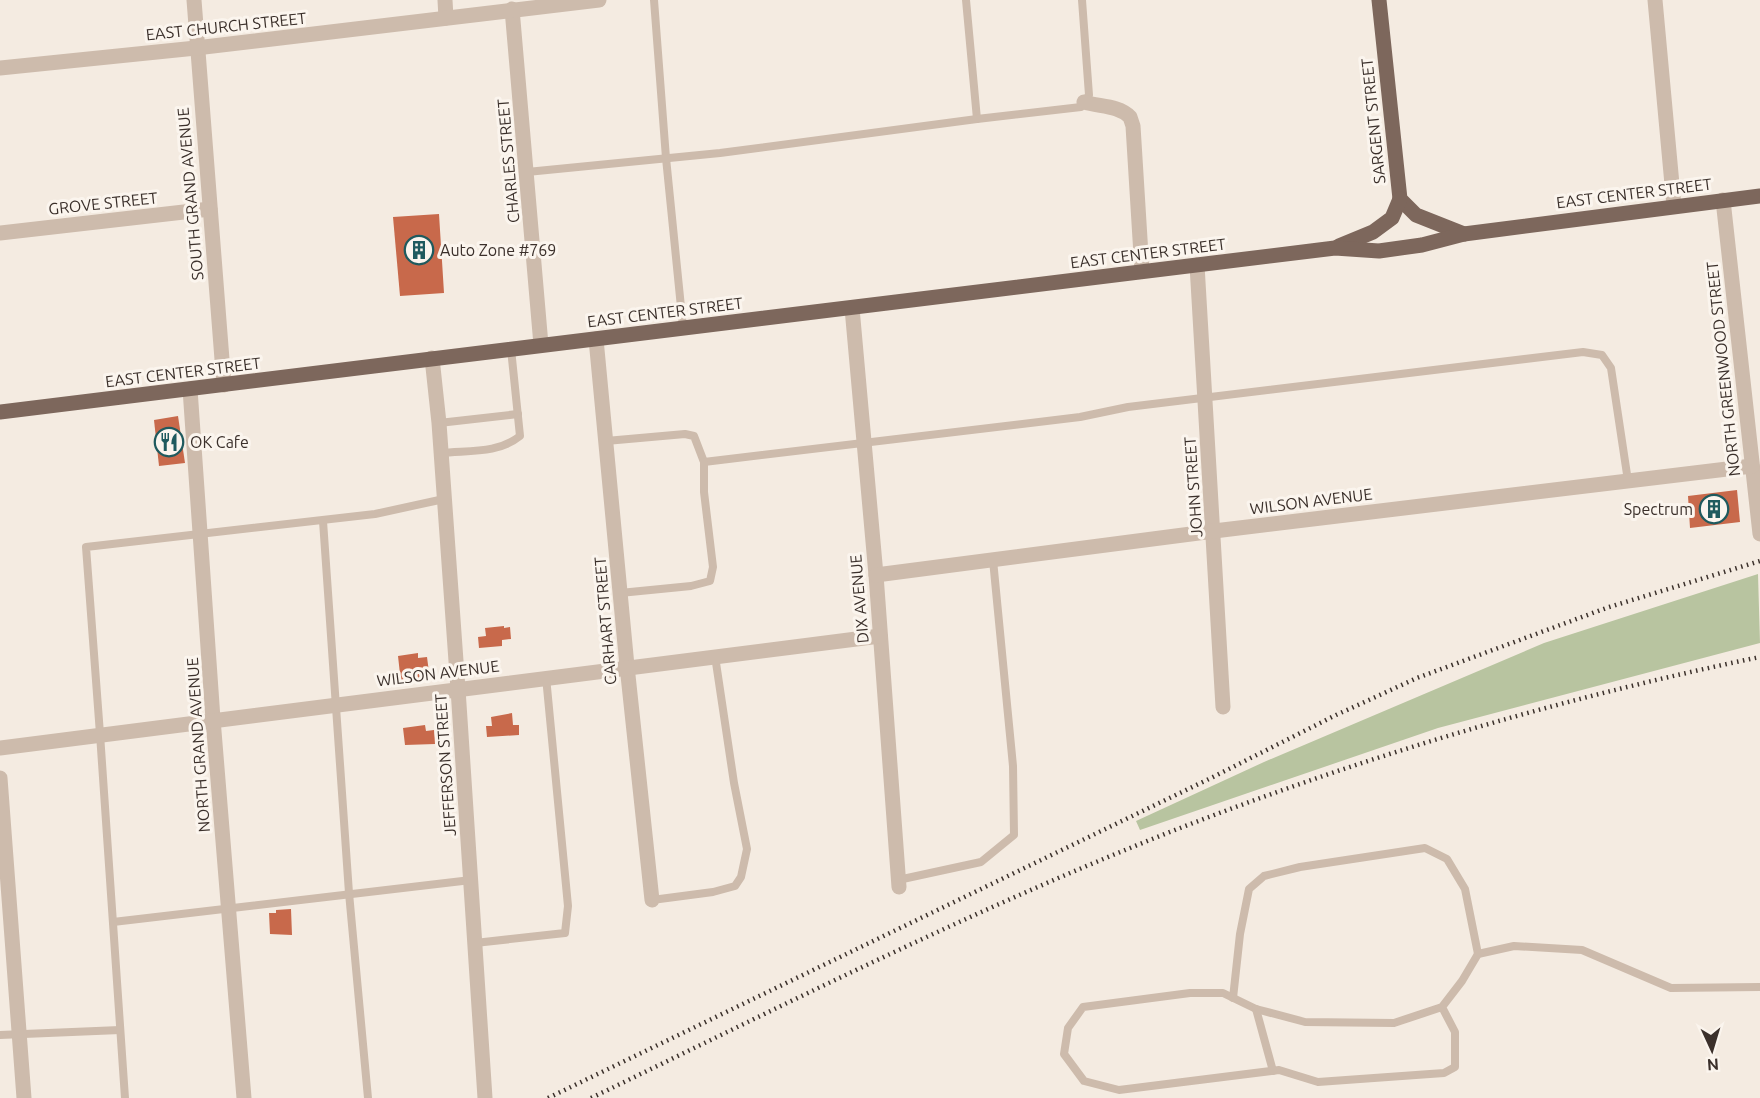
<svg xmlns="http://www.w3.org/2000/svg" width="1760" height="1098" viewBox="0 0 1760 1098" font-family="Ubuntu,sans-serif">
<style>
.green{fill:#b8c4a0}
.building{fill:#c8694b}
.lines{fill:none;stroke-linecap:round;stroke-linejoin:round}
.service{stroke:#cdbbac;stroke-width:8}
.minor{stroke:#cdbbac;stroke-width:15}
.primary{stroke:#7d675c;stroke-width:15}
.rail{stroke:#3b302b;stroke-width:4.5;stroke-dasharray:1.5 4.5;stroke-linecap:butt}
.labels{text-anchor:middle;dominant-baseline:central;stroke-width:6;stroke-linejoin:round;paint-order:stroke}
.street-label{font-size:16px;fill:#3b302b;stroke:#fbf5ee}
.poi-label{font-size:16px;fill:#3b302b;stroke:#fbf5ee;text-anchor:start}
</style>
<rect width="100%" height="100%" fill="#f4ebe1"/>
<path class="green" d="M1758,574l2,69 -322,85 -298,102 -4,-9 128,-59 280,-119z"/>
<g class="building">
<path d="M439,214l5,79 -44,3 -7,-79z"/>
<path d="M178,416l7,47 -26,3 -5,-46z"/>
<path d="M1737,490l3,32 -50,6 -2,-32z"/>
<path d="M504,626v2l6,-1 1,12 -9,1v6l-23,2 -1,-11 8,-1 -1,-8z"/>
<path d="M418,653v5l9,-1 3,23 -29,3 -3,-27z"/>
<path d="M512,713l1,12h6v10l-32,2 -1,-11h6l-1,-9z"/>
<path d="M425,725l1,6 8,-1 1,14 -30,1 -2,-17z"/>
<path d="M291,909l1,26 -22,-1 -1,-21h7v-3z"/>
</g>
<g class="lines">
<g class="service">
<path d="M654,0l12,158 17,169"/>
<path d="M966,0l11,119"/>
<path d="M527,172l193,-19 257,-34 104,-12 8,-12 -7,-95"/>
<path d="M439,423l79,-9"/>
<path d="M606,441l79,-7 9,2 10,26 376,-45 48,-10 455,-55 19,3 9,13 17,113"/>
<path d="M441,453c26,-3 57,1 79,-17l-9,-87"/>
<path d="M323,521l26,372 19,205"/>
<path d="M620,593l71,-7 19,-5 3,-14 -9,-75v-30"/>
<path d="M898,880l83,-18 33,-27 -1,-69 -20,-206"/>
<path d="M652,900l61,-8 22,-6 6,-9 6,-28 -13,-66 -19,-127"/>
<path d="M113,922l358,-42"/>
<path d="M475,943l90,-10 3,-27 -22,-229"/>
<path d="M1233,998l7,-64 9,-45 15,-13 36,-9 125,-19 22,11 18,30 13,65"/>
<path d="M1442,1007l13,25v35l-11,6 -126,9 -39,-12 -160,20 -35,-9 -20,-27 4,-26 15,-21 107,-14h33l33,16 49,13 89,1 48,-16 20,-26 16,-27 36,-8 68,4 89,38 89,-1"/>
<path d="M1256,1009l17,62"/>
<path d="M0,1035l120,-5"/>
<path d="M125,1098l-25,-364 -14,-187 289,-33 69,-15"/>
</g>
<g class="minor">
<path d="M194,0l30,385"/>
<path d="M445,0l1,18"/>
<path d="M1655,0l19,206"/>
<path d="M512,9l29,336"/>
<path d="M0,68l196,-20 403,-48"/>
<path d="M1084,102c15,5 34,3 46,15l3,9 9,145"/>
<path d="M1723,200l37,334"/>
<path d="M0,233l210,-24"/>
<path d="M1197,265l26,442"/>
<path d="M852,308l24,267 23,312"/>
<path d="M596,339l31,327 25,234"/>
<path d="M432,358l7,65 19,266 27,409"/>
<path d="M190,389l23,330 31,379"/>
<path d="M876,575l338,-44 538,-65"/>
<path d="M0,748l880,-112"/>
<path d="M0,778l24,320"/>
</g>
<g class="primary">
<path d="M1379,0l21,199 16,16 48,19"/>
<path d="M1339,246l34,-14 19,-14 8,-19"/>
<path d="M0,412l1335,-164 44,3 43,-6 42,-11 296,-38"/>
</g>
<g class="rail">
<path d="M548,1098l663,-320 125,-63 81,-37 192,-71 151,-46"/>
<path d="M591,1098c193,-93 385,-190 584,-268 190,-74 386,-132 585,-173"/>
</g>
</g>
<defs>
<g id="building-ring" transform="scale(1.5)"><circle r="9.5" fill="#fbf5ee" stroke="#1f5a5e" stroke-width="1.5"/><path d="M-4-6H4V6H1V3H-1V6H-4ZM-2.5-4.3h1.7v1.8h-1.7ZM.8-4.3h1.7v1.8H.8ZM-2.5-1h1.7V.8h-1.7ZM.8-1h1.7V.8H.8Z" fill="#1f5a5e"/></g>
<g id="restaurant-ring" transform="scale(1.5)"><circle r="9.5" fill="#fbf5ee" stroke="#1f5a5e" stroke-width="1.5"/><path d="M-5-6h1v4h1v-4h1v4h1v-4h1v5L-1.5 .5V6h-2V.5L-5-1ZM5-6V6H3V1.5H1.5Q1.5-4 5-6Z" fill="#1f5a5e"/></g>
</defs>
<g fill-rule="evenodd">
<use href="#building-ring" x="419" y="250"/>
<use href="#restaurant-ring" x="169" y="442"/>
<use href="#building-ring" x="1714" y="509"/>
</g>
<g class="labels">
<g class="street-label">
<text transform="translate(226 26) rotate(-6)">EAST CHURCH STREET</text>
<text transform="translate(1373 121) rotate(-96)">SARGENT STREET</text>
<text transform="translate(508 161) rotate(-95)">CHARLES STREET</text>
<text transform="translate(1634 193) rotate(-7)">EAST CENTER STREET</text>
<text transform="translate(190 194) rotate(-95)">SOUTH GRAND AVENUE</text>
<text transform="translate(103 203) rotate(-6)">GROVE STREET</text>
<text transform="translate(1148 253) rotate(-7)">EAST CENTER STREET</text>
<text transform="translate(665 312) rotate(-7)">EAST CENTER STREET</text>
<text transform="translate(1723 369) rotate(-96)">NORTH GREENWOOD STREET</text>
<text transform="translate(183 372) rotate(-7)">EAST CENTER STREET</text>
<text transform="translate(1193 487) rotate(-94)">JOHN STREET</text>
<text transform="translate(1311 501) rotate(-7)">WILSON AVENUE</text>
<text transform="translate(859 599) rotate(-95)">DIX AVENUE</text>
<text transform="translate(605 621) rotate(-95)">CARHART STREET</text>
<text transform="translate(438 673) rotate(-7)">WILSON AVENUE</text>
<text transform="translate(198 745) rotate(-94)">NORTH GRAND AVENUE</text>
<text transform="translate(445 765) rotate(-94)">JEFFERSON STREET</text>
</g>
<g class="poi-label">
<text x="440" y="250">Auto Zone #769</text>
<text x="190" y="442">OK Cafe</text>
<text x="1693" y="509" text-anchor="end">Spectrum</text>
</g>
</g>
<g transform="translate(1712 1050) rotate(176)" stroke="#fbf5ee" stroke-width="4.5" paint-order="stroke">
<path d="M0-4.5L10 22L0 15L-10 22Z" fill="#3b302b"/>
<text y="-9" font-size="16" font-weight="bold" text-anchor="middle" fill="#3b302b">N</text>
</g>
</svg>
